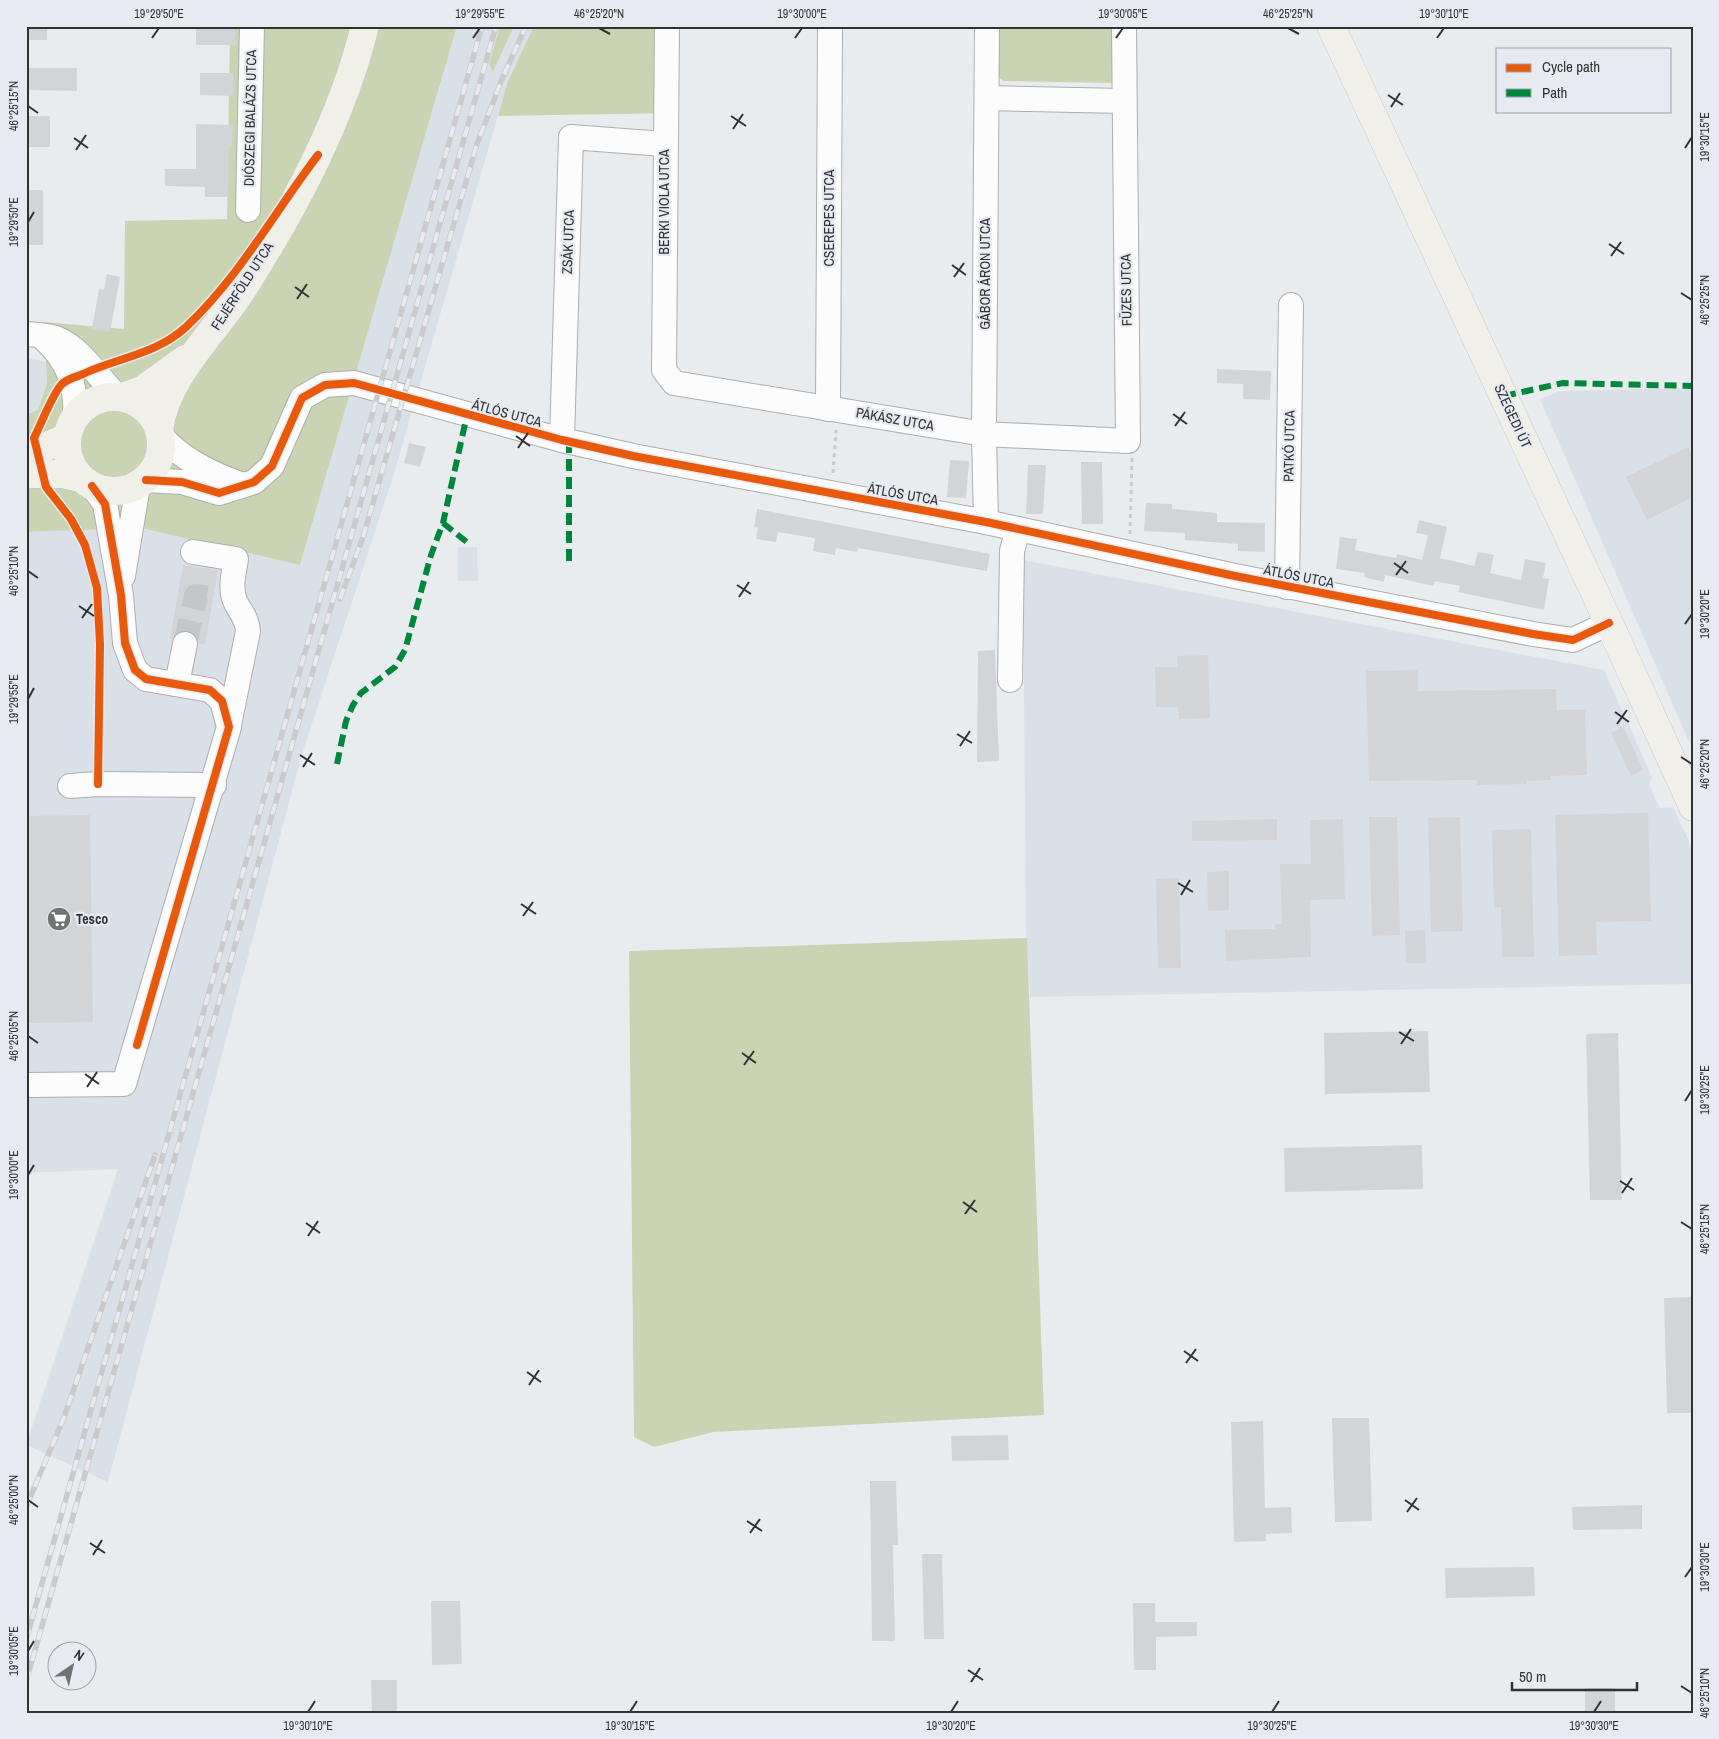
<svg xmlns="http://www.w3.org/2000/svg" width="1719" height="1739" viewBox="0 0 1719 1739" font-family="'Archivo Narrow',sans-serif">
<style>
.built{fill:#dae0e8}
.green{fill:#cad4b2}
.building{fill:#d3d4d7}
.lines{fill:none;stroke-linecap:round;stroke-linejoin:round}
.minor-tunnel{stroke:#c4c7ca;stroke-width:24;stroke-dasharray:24 12;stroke-linecap:butt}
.minor-casing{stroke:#acaeb0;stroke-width:26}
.major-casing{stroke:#c6c7c9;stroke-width:29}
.path{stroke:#cacbcc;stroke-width:3;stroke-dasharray:4 4;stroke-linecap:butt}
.minor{stroke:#fcfcfd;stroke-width:24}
.major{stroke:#f0efe8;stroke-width:28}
.rail-casing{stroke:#cacaca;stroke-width:5.5}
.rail{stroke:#e7ebf1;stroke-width:4;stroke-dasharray:11;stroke-linecap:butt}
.quiet{stroke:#00873e;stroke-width:6;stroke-dasharray:12 6;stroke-linecap:butt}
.cycleway-casing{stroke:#e7ebf1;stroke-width:11}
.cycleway{stroke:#e8590c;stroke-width:8}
.ticks{fill:none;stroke:#313234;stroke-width:2}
.labels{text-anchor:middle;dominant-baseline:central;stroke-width:4.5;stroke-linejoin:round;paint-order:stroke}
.street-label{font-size:14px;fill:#313234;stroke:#e7ebf1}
.poi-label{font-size:14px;font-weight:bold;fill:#313234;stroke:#e7ebf1;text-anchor:start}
.neatline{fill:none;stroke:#313234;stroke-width:2}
.ticks-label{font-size:12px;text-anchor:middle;fill:#313234}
</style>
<rect width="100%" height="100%" fill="#e9ecef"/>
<g class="built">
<path d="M457,26h43l-11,37 4,9 21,-46h20l-26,55 -115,396 -91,277 -194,728 -82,-37 92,-276 -92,4v-641l115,-4 159,37z"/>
<path d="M26,357l20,5 1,21 -9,27 -12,5z"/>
<path d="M1693,388v363l-153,-352 20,-8z"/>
<path d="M458,547h19l1,34h-20z"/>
<path d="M1023,560l581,110 48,107 -3,6 5,13 6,12 13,-1 20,43v134l-663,13 -4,-72z"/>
</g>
<g class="green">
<path d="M230,26h227l-157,539 -159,-37 -115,4v-117l12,-5 9,-27 -3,-61 80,7 1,-108 102,-2z"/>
<path d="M500,26h14l-21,46 -4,-8z"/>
<path d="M534,26h145v87l-181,3 10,-35z"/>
<path d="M995,26h124v57l-115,-2 -9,-6z"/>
<path d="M1027,938l17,477 -331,17 -59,15 -20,-10 -5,-486z"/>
</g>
<g class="building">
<rect x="26" y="26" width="21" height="14"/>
<rect x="196" y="26" width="40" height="19"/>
<path d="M26,68h51v23l-51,-1z"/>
<path d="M200,73h33v23l-33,-1z"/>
<rect x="27" y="116" width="23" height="31"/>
<path d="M196,124l37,1 -1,22h-3l-1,50h-23v-10l-40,-1v-17h31z"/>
<rect x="26" y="190" width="17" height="55"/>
<path d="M107,274l13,3 -10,55 -18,-3 7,-40 5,1z"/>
<path d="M1217,369l54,2 -1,29 -27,-1v-15l-26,-1z"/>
<path d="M409,443l17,4 -6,20 -16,-4z"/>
<path d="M1688,447l5,10v40l-46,23 -21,-43z"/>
<path d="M950,460l19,1 -3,37 -19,-1z"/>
<path d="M1081,462h21l1,62h-21z"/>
<path d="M1028,465h18l-3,49h-17z"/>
<path d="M1146,503l26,1v5l45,4v9l48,1v29l-27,-1v-7l-53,-4v-7l-41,-2z"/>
<path d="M757,509l233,45 -3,17 -129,-23 -1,4 -21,-4 -1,7 -22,-4 2,-13 -37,-6 -2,10 -20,-3 2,-11 -4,-1z"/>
<path d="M1419,520l28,7 -7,31 34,8 4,-14 16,3 -4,18 31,7 4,-21 21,4 -3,15 6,1 -5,31 -86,-18 2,-6 -25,-5 -2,5 -48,-11 -1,7 -20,-5 1,-4 -29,-4 4,-32 17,2 -2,11 41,8 1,-4 25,6 6,-25 -12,-2z"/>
<path d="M183,565l35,5 -13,75 -7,-2 -4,-9 -7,-4 -7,1 -7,8 -3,-1z"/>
<path d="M995,650l4,111 -22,1 1,-111z"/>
<path d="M1208,655l2,63 -31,1 -1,-12h-22l-1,-40h23l-1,-11z"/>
<path d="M1418,670v21l138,-2 1,21h28l2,65 -36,1v4l-24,1v3l-50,1v-5l-108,1 -3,-110z"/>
<path d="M1623,727l20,43 -12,6 -20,-43z"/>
<path d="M1648,813l3,108 -55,1 1,33 -38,1 -4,-141z"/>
<path d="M90,815l3,207 -67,1v-207z"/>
<path d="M1369,817h28l3,118 -28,1z"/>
<path d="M1460,817l3,114 -32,1 -3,-114z"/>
<path d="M1277,819v21l-85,1v-20z"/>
<path d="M1343,819l2,80 -35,1 1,57 -85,4 -1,-31 50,-1v-5h7l-2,-60h31l-1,-44z"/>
<path d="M1531,829l3,128h-32l-1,-50 -7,1 -2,-78z"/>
<path d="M1229,871v39l-21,1 -1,-39z"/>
<path d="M1179,878l2,90h-23l-2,-89z"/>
<path d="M1425,930l1,33h-20l-1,-32z"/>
<path d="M1428,1031l2,61 -105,2 -1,-61z"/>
<path d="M1618,1033l4,167h-32l-4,-166z"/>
<path d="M1422,1145l1,44 -138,3 -1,-44z"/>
<path d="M1693,1297v116h-26l-3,-115z"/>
<path d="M1332,1418h37l3,103 -37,1z"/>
<path d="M1263,1421l2,87 26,-1 1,26 -26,1v7l-32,1 -3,-120z"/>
<path d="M1008,1435l1,25 -57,1 -1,-25z"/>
<path d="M870,1481h26l2,64h-5l2,96h-23z"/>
<path d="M1642,1505v24l-69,1 -1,-23z"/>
<path d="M922,1554h20l2,85h-20z"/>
<path d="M1534,1567l1,29 -89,2 -1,-30z"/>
<path d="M431,1601h29l2,63 -30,1z"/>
<path d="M1133,1603h22v19h42v14l-41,1v33h-22z"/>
<path d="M371,1680h26v33h-25z"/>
<rect x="1585" y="1688" width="30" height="25"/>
</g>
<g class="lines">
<path class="minor-tunnel" d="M185,644l11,-48 19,3"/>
<g class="minor-casing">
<g id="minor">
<path d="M667,26l-3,344 10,13 310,51 144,7 -4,-415"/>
<path d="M987,98l137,3"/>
<path d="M248,210l4,-184"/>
<path d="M26,334c10,1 23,1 32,5 25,11 40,39 60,58"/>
<path d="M45,340c23,21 32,46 30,77"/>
<path d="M828,409l2,-383"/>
<path d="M161,436c22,24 49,37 79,48"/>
<path d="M562,440l9,-303 93,7"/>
<path d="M146,480l36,2 37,11 35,-11 18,-16 30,-68 23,-13 29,-2 208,57 71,16 353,66 249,54 298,58 40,6 36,-17"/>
<path d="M986,522l-2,-88 3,-408"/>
<path d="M193,552l43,7c-2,14 -7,30 0,44 5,10 11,15 12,28l-19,94"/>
<path d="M123,576l15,-90"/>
<path d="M1287,587l4,-282"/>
<path d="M1010,680l2,-129 6,-22"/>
<path d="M177,684l8,-40"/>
<path d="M70,786l28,-2 116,1"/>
<path d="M26,1085l98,-1 105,-357 -7,-26 -12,-11 -64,-11 -11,-9 -10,-27 -4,-48 -16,-91 -13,-18"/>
</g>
</g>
<g class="major-casing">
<g id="major">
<path d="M1331,26l278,597 84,184"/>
<circle cx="114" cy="444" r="47"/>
<path d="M123,397l19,-7 43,-31"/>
<path d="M159,429c8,-55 57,-97 85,-142 51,-80 98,-168 121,-261"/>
<path d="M26,456l41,-19"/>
<path d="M26,474h37l18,4"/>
</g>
</g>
<g class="path">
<path d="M833,473l3,-43"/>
<path d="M1130,534l2,-76"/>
</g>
<use href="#minor" class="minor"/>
<use href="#major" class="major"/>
<g class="rail-casing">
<g id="rail">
<path d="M340,599l23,-62 114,-393 25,-65 24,-53"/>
<path d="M26,1507l37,-87 92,-265"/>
<path d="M26,1640l456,-1614"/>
<path d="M26,1682l470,-1656"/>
</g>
</g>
<use href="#rail" class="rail"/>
<g class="quiet">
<path d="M1504,396l59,-13 130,3"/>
<path d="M569,441v120"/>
<path d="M443,523l25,20"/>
<path d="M337,764l9,-43 7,-16 8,-12 34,-26 10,-17 26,-95 12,-32 24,-108"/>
</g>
<g class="cycleway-casing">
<g id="cycleway">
<path d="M146,480l36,2 37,11 35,-11 18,-16 30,-68 23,-13 29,-2 208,57 71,16 353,66 249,54 298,58 40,6 36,-17"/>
<path d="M92,486l13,18 16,91 4,48 10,27 11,9 64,11 12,11 7,26 -92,318"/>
<path d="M98,784l2,-140 -3,-56 -12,-43 -14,-26 -25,-32 -12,-49c6,-12 20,-47 28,-54 5,-5 14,-7 21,-10 34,-16 74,-20 103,-47 54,-51 87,-113 132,-172"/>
</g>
</g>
<use href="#cycleway" class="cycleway"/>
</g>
<path class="ticks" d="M599,28l11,6M1288,28l11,6M152,38l7,-10M473,38l7,-10M795,38l7,-10M1116,38l7,-10M1437,38l7,-10M1388,95l15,10M28,106l10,7M1391,107l9,-14M731,116l15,10M733,129l10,-15M74,138l14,10M1685,148l7,-11M76,150l10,-15M28,222l6,-10M1609,244l15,10M1611,256l10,-14M952,265l14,10M954,277l10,-14M295,287l14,10M1681,293l11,7M297,299l10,-15M1173,414l14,10M1175,426l10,-14M516,436l14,10M518,448l10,-15M1394,563l14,10M28,571l10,7M1396,575l10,-14M737,585l14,9M739,597l10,-15M79,606l15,10M82,618l10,-14M1685,624l7,-10M28,699l6,-11M1615,712l14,10M1617,724l10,-14M957,734l15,9M960,746l10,-15M300,755l15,10M1681,757l11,7M303,767l9,-14M1178,883l15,9M1181,895l9,-15M521,904l15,10M523,916l10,-14M1399,1032l15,9M28,1036l10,7M1401,1044l10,-15M742,1053l14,10M744,1065l10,-14M85,1074l14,10M87,1087l10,-15M1685,1101l7,-11M28,1175l6,-10M1620,1181l14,9M1622,1193l10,-15M963,1202l14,10M965,1214l10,-14M1681,1222l11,7M306,1223l14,10M308,1236l10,-15M1184,1351l14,10M1186,1363l10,-14M527,1372l14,10M529,1385l10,-15M28,1500l10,7M1405,1500l14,10M1407,1512l10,-14M747,1521l15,10M750,1533l10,-14M90,1543l15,10M93,1555l9,-15M1685,1577l7,-10M28,1651l6,-10M968,1670l15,10M971,1682l9,-14M1681,1686l11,7M308,1712l7,-11M630,1712l7,-11M951,1712l7,-11M1272,1712l7,-11M1594,1712l7,-11"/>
<defs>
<g id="supermarket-disc" transform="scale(1.25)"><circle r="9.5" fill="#717375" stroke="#e7ebf1"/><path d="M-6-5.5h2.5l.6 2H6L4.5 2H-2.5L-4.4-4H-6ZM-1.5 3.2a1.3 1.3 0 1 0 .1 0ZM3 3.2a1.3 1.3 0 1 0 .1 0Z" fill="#fff"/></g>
</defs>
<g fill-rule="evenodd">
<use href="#supermarket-disc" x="59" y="919"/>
</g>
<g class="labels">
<g class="street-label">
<text transform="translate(250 118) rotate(-89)">DIÓSZEGI BALÁZS UTCA</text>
<text transform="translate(664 202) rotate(-90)">BERKI VIOLA UTCA</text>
<text transform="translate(829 218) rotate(-90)">CSEREPES UTCA</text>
<text transform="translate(568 242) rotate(-88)">ZSÁK UTCA</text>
<text transform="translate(985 274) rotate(-90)">GÁBOR ÁRON UTCA</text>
<text transform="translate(242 286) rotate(-57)">FEJÉRFÖLD UTCA</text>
<text transform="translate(1126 290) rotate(-91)">FÜZES UTCA</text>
<text transform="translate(507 413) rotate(15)">ÁTLÓS UTCA</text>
<text transform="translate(1513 416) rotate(65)">SZEGEDI ÚT</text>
<text transform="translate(895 419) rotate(10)">PÁKÁSZ UTCA</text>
<text transform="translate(1289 446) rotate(-89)">PATKÓ UTCA</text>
<text transform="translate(903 494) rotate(10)">ÁTLÓS UTCA</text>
<text transform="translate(1299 576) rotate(11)">ÁTLÓS UTCA</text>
</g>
<g class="poi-label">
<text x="76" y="919">Tesco</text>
</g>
</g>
<rect width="1719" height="1739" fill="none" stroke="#e7ebf1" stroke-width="55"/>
<rect x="1496" y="48" width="175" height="65" fill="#e7ebf1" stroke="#9ea1a5"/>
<rect x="1506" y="64" width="25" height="8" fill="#e8590c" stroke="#9ea1a5"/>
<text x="1542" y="72" font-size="15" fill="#313234">Cycle path</text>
<rect x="1506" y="89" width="25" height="8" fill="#00873e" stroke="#9ea1a5"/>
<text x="1542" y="98" font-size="15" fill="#313234">Path</text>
<g transform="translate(72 1666) rotate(34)"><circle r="24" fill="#e7ebf1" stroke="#9ea1a5"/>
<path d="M0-4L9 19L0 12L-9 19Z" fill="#717375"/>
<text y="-8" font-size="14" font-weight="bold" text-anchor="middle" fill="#313234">N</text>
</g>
<path d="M1512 1682v8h125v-8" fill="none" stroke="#313234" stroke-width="2.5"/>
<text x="1519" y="1682" font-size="15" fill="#313234" stroke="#e7ebf1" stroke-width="4" paint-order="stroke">50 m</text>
<rect x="28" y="28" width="1664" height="1684" class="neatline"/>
<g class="ticks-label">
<text x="159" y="18">19°29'50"E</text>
<text x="480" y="18">19°29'55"E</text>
<text x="599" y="18">46°25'20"N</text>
<text x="802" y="18">19°30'00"E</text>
<text x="1123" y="18">19°30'05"E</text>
<text x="1288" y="18">46°25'25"N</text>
<text x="1444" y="18">19°30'10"E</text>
<text transform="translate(14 106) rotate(-90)" y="4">46°25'15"N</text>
<text transform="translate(1705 137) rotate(-90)" y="4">19°30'15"E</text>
<text transform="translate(14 222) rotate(-90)" y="4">19°29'50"E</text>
<text transform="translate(1705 300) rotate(-90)" y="4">46°25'25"N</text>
<text transform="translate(14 571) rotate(-90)" y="4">46°25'10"N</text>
<text transform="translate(1705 614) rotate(-90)" y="4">19°30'20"E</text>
<text transform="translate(14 699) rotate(-90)" y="4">19°29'55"E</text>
<text transform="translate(1705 764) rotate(-90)" y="4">46°25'20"N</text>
<text transform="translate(14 1036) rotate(-90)" y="4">46°25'05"N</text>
<text transform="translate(1705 1090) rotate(-90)" y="4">19°30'25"E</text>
<text transform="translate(14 1175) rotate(-90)" y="4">19°30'00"E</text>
<text transform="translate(1705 1229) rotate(-90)" y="4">46°25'15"N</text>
<text transform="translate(14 1500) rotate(-90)" y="4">46°25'00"N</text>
<text transform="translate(1705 1567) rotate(-90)" y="4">19°30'30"E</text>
<text transform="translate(14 1651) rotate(-90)" y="4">19°30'05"E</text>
<text transform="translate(1705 1693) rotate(-90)" y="4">46°25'10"N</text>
<text x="308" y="1730">19°30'10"E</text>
<text x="630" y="1730">19°30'15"E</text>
<text x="951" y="1730">19°30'20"E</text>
<text x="1272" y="1730">19°30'25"E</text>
<text x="1594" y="1730">19°30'30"E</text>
</g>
</svg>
